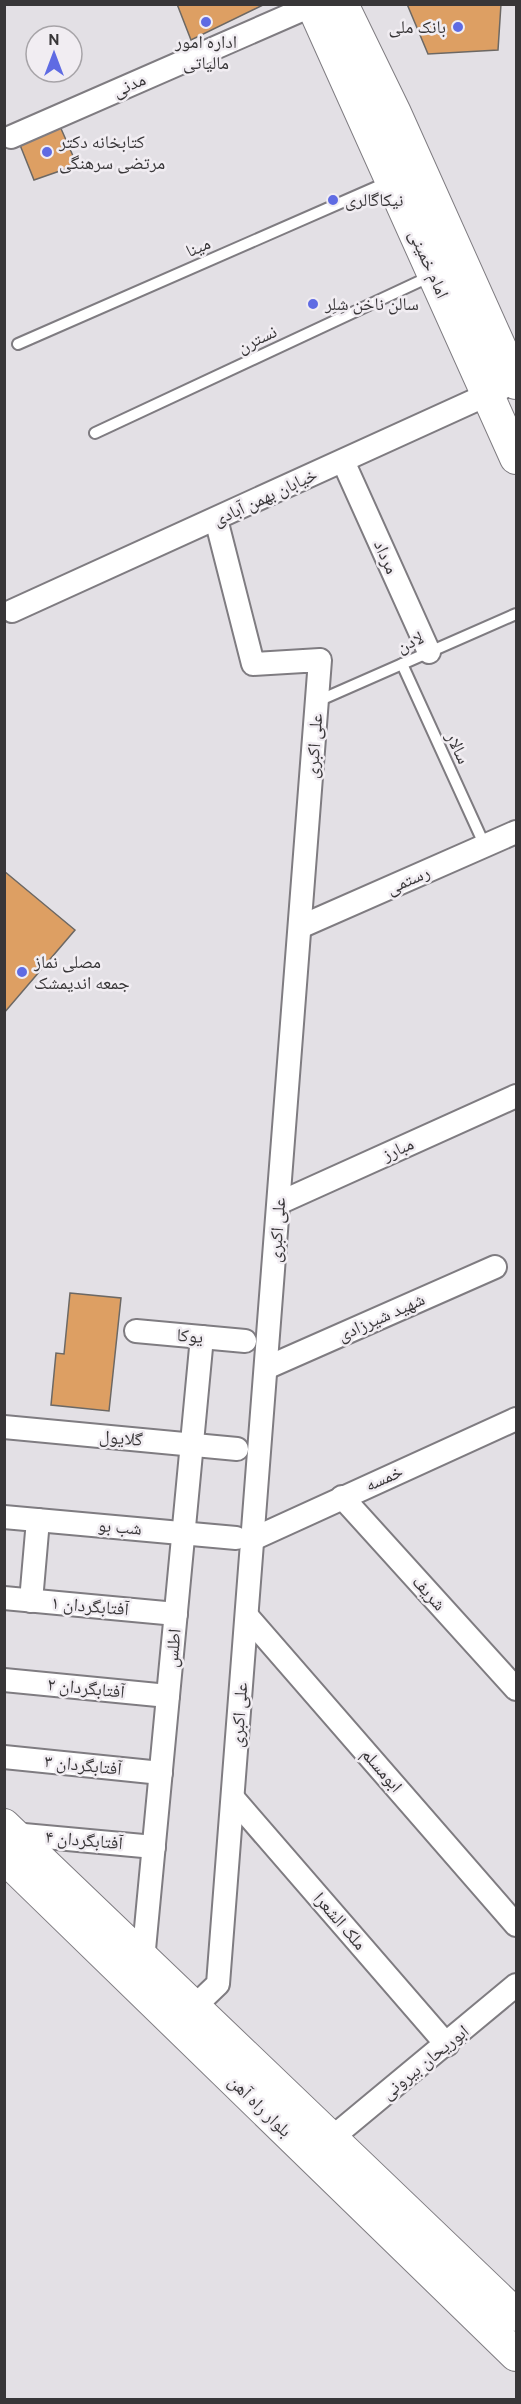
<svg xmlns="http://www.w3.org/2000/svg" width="521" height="2404" viewBox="0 0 521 2404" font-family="Cabin,'Noto Naskh Arabic',sans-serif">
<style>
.building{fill:#dd9f63;stroke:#6c6864;stroke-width:1.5}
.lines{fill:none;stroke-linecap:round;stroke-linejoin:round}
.lane-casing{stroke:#7f7c81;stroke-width:14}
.street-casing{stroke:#7f7c81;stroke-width:26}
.secondary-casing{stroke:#7f7c81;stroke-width:34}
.lane{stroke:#fff;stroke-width:10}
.street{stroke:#fff;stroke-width:22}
.secondary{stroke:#fff;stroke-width:32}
.poi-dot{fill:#5f6be3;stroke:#f1edf2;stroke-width:2}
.labels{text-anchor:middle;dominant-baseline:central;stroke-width:5;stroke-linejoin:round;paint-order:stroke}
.poi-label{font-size:18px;fill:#383638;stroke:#f1edf2;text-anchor:start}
.street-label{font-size:18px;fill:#383638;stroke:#f1edf2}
</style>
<rect width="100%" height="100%" fill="#e3e0e5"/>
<g class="building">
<path d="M177,4h88l-74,36z"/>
<path d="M407,4h94l-3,46 -70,4z"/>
<path d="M59,124l18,41 -43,15 -16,-40z"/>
<path d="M4,871l71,59 -71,83z"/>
<path d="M70,1293l51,5 -12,113 -58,-6 5,-52 8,1z"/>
</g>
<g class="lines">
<g class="lane-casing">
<g id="lane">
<path d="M18,344l370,-162"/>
<path d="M95,433l336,-157"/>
<path d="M402,664l83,182"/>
<path d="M318,701l198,-87"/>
</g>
</g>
<g class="street-casing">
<g id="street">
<path d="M11,137l302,-132"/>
<path d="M343,461l86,191"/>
<path d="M12,611l490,-223"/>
<path d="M300,927l216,-95"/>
<path d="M279,1203l237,-107"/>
<path d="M136,1331l109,10"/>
<path d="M266,1368l229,-101"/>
<path d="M4,1427l233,22"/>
<path d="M342,1497l174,192"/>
<path d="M4,1517l232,21"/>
<path d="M253,1539l263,-120"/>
<path d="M4,1598l172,16"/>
<path d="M31,1601l7,-81"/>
<path d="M247,1616l269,309"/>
<path d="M4,1680l164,16"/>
<path d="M4,1757l157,16"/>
<path d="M233,1798l214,247"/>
<path d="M13,1834l141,13"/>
<path d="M143,1960l59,-623"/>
<path d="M194,2007l24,-23 102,-1324 -67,4 -37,-145"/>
<path d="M333,2137l183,-152"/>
</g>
</g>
<g class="secondary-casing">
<g id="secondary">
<path d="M312,4l204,454"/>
<path d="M342,4l53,109 121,270"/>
<path d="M4,1825l512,490"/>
<path d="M4,1857l512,498"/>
</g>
</g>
<use href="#lane" class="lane"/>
<use href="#street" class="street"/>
<use href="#secondary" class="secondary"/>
</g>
<g class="poi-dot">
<circle cx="206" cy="22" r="6"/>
<circle cx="458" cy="27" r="6"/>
<circle cx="47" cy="152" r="6"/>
<circle cx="333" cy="200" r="6"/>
<circle cx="313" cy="304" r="6"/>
<circle cx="22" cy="972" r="6"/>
</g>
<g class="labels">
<g class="poi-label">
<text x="446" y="27" text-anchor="end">بانک ملی</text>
<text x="206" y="42" text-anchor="middle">اداره امور<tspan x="206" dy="21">مالیاتی</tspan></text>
<text x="59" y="142">کتابخانه دکتر<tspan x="59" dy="21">مرتضی سرهنگی</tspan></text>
<text x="345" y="200">نیکاگالری</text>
<text x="325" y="304">سالن ناخن شِلِر</text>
<text x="34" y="962">مصلی نماز<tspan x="34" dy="21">جمعه اندیمشک</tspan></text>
</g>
<g class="street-label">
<text transform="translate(129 85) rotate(-24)">مدنی</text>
<text transform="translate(198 247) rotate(-24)">مینا</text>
<text transform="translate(429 264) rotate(66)">امام خمینی</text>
<text transform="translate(257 339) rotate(-25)">نسترن</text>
<text transform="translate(265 497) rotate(-25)">خیابان بهمن آبادی</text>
<text transform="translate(386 557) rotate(66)">مرداد</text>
<text transform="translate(410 642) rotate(-24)">لادن</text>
<text transform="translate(314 746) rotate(-86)">علی اکبری</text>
<text transform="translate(458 748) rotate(65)">سالار</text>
<text transform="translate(408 880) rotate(-24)">رستمی</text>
<text transform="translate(398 1149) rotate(-24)">مبارز</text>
<text transform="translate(277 1230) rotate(-86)">علی اکبری</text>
<text transform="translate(381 1317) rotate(-24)">شهید شیرزادی</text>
<text transform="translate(190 1336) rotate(5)">یوکا</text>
<text transform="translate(121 1438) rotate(5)">گلایول</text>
<text transform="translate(384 1478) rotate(-24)">خمسه</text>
<text transform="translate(120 1527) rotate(5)">شب بو</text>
<text transform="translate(429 1593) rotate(48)">شریف</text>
<text transform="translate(90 1606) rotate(5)">آفتابگردان ۱</text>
<text transform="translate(173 1648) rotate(-85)">اطلس</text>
<text transform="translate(86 1688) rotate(6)">آفتابگردان ۲</text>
<text transform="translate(239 1715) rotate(-86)">علی اکبری</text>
<text transform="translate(83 1765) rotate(6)">آفتابگردان ۳</text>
<text transform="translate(382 1770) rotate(49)">ابومسلم</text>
<text transform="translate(84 1840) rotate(5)">آفتابگردان ۴</text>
<text transform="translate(340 1921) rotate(49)">ملک الشعرا</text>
<text transform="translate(425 2062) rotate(-39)">ابوریحان بیرونی</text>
<text transform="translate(260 2106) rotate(44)">بلوار راه آهن</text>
</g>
</g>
<rect width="521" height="2404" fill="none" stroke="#383638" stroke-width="12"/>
<g transform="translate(54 54)"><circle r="28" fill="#f1edf2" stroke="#a7a4a8" stroke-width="1.5"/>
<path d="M0-4.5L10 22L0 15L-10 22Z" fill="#5f6be3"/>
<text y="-9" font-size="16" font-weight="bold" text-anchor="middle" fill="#383638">N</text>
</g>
</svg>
